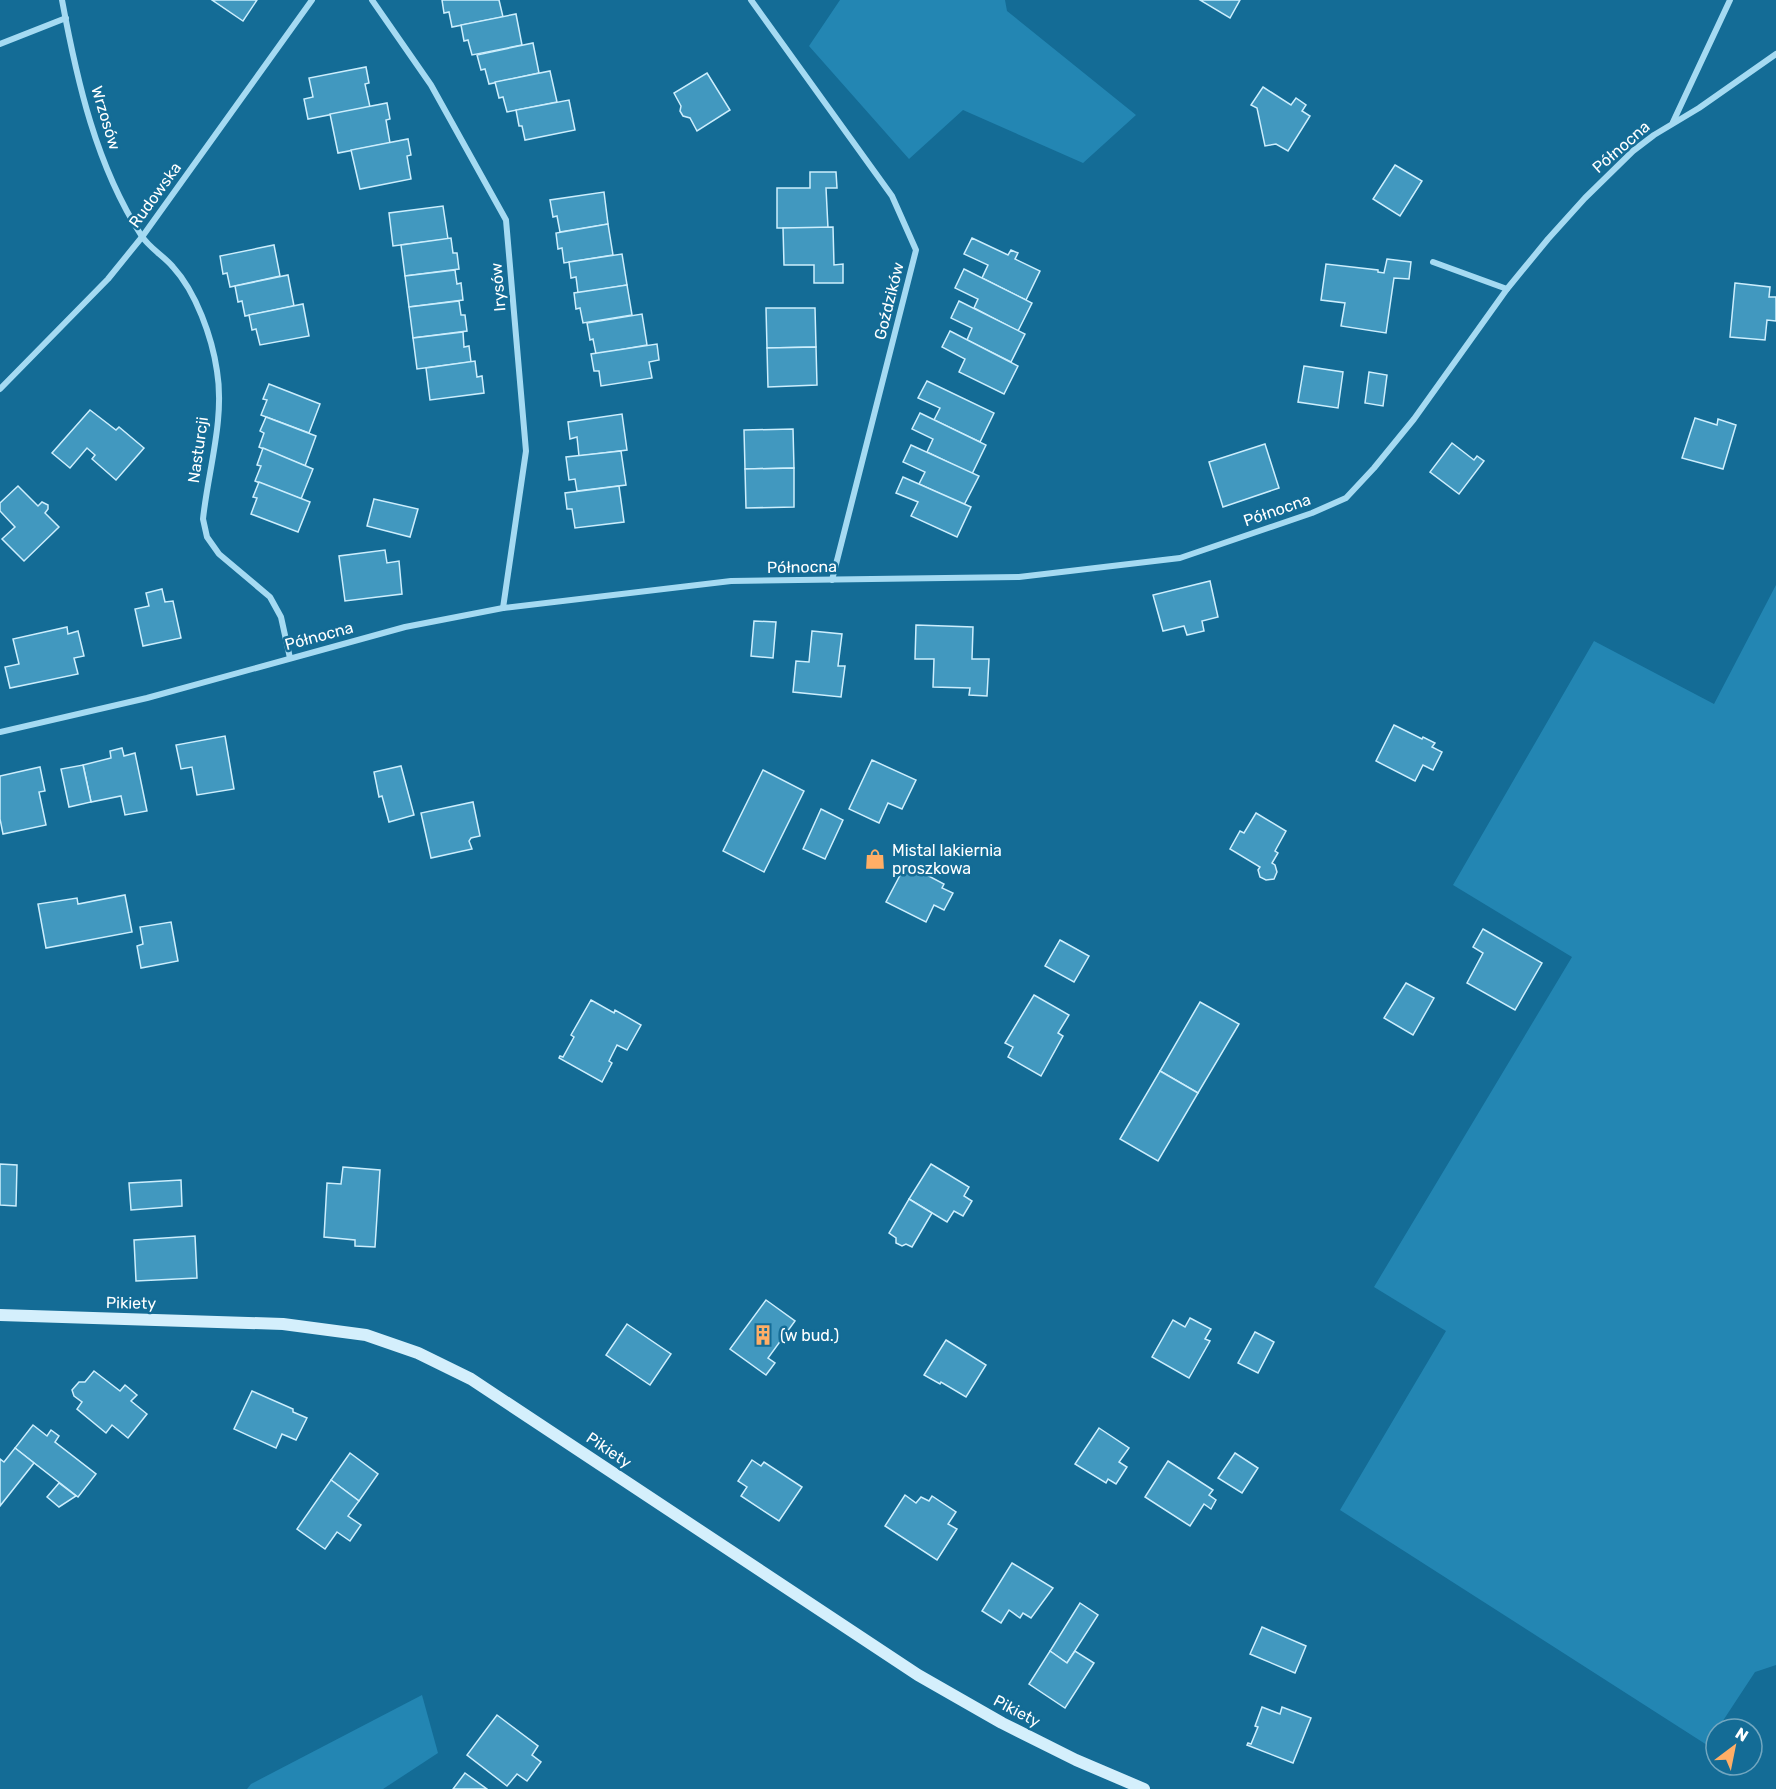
<svg xmlns="http://www.w3.org/2000/svg" width="1776" height="1789" viewBox="0 0 1776 1789" font-family="Rubik,sans-serif">
<style>
.green{fill:#2386b3}
.building{fill:#4198bf;stroke:#cceefd;stroke-width:1.5}
.lines{fill:none;stroke-linecap:round;stroke-linejoin:round}
.street{stroke:#a5daf2;stroke-width:6}
.secondary{stroke:#d4effc;stroke-width:12}
.labels{text-anchor:middle;dominant-baseline:central;stroke-width:5;stroke-linejoin:round;paint-order:stroke}
.street-label{font-size:16px;fill:#fff;stroke:#146c96}
.poi-label{font-size:16px;fill:#fff;stroke:#146c96;text-anchor:start}
</style>
<rect width="100%" height="100%" fill="#146c96"/>
<g class="green">
<path d="M840,0h165l2,11 129,104 -53,48 -120,-53 -54,49 -100,-113z"/>
<path d="M1776,585v1080l-21,7 -48,73 -367,-235 106,-179 -72,-44 198,-330 -119,-72 141,-244 120,63z"/>
<path d="M422,1695l16,58 -55,36h-136l4,-5z"/>
</g>
<g class="building">
<path d="M212,0h45l-14,21z"/>
<path d="M442,0h57l4,17 -51,10 -3,-15 -5,1z"/>
<path d="M1200,0h40l-10,18z"/>
<path d="M516,14l6,31 -50,10 -4,-15 -4,1 -3,-16z"/>
<path d="M533,43l6,30 -50,11 -4,-15 -4,1 -4,-15z"/>
<path d="M366,67l3,16 -4,1 5,23 -62,12 -4,-20 9,-2 -4,-19z"/>
<path d="M550,71l7,31 -50,10 -4,-15 -4,1 -4,-16z"/>
<path d="M707,73l23,37 -33,21 -7,-13 -7,-2 -3,-5 1,-5 -7,-13z"/>
<path d="M1263,87l28,18 5,-7 10,7 -4,6 8,5 -22,35 -12,-7 -11,2 -8,-38 -6,-3z"/>
<path d="M569,100l6,30 -50,10 -3,-14h-3l-3,-16z"/>
<path d="M387,103l3,16 -4,1 4,23 -52,10 -8,-39z"/>
<path d="M408,139l3,16 -4,1 4,23 -51,10 -9,-39z"/>
<path d="M1395,165l27,16 -22,35 -27,-17z"/>
<path d="M810,172h26l1,16h-11l2,40h-51v-40h33z"/>
<path d="M604,192l4,32 -48,8 -3,-16 -4,1 -3,-17z"/>
<path d="M443,206l5,33 -55,7 -4,-33z"/>
<path d="M608,224l5,31 -49,8 -2,-15 -4,1 -2,-16z"/>
<path d="M833,227l1,38 9,-1v19h-29v-18h-30l-1,-37z"/>
<path d="M451,238l2,15h4l2,16 -54,7 -4,-31z"/>
<path d="M972,238l36,17 3,-5 7,3 -3,6 25,12 -14,29 -44,-22 6,-13 -24,-11z"/>
<path d="M274,245l6,31 -50,11 -3,-14 -4,1 -3,-18z"/>
<path d="M622,254l5,31 -49,8 -2,-16 -5,1 -2,-16z"/>
<path d="M1387,259l24,3 -2,17 -15,-1 -8,55 -45,-7 4,-23 -24,-3 5,-36 52,6v2l6,1z"/>
<path d="M964,269l68,34 -14,28 -44,-23 4,-9 -23,-11z"/>
<path d="M455,270l2,14 4,-1 2,17 -54,7 -4,-31z"/>
<path d="M288,275l6,31 -49,10 -3,-15 -4,1 -3,-16z"/>
<path d="M1735,283l35,4 -1,10h7v24l-9,-1 -2,20 -35,-3z"/>
<path d="M627,285l5,30 -49,8 -3,-15 -4,1 -2,-16z"/>
<path d="M459,301l2,14h4l2,16 -54,7 -4,-31z"/>
<path d="M959,301l66,33 -14,28 -44,-22 5,-12 -21,-10z"/>
<path d="M303,304l6,32 -49,9 -4,-16 -4,1 -3,-15z"/>
<path d="M766,308h49l1,39 -49,1z"/>
<path d="M642,314l5,31 -51,9 -3,-15 -3,1 -3,-17z"/>
<path d="M950,331l68,35 -14,28 -45,-22 6,-13 -23,-12z"/>
<path d="M463,332l1,15 5,-1 2,16 -54,7 -4,-31z"/>
<path d="M657,344l2,16 -10,2 3,16 -51,8 -2,-15h-5l-3,-17z"/>
<path d="M816,347l1,38 -49,2 -1,-39z"/>
<path d="M475,361l2,16 5,-1 2,17 -54,7 -4,-32z"/>
<path d="M1304,366l39,6 -5,36 -40,-6z"/>
<path d="M1369,372l18,3 -4,31 -18,-3z"/>
<path d="M927,381l67,32 -14,29 -46,-22 6,-12 -22,-10z"/>
<path d="M269,384l51,20 -11,29 -48,-18 6,-15 -4,-1z"/>
<path d="M90,410l26,20 3,-3 25,21 -28,32 -24,-21 3,-4 -8,-7 -17,20 -18,-15z"/>
<path d="M920,413l66,32 -14,29 -45,-22 6,-13 -21,-10z"/>
<path d="M622,414l5,36 -48,6 -2,-19 -7,2 -2,-17z"/>
<path d="M266,417l50,19 -11,30 -46,-19 5,-14 -4,-2z"/>
<path d="M1695,418l22,7 1,-6 18,6 -13,44 -41,-11z"/>
<path d="M793,429l1,39 -49,1 -1,-39z"/>
<path d="M1452,443l22,17 3,-4 7,5 -25,33 -29,-22z"/>
<path d="M1265,444l14,44 -56,19 -14,-45z"/>
<path d="M911,445l68,31 -15,29 -45,-21 6,-12 -22,-10z"/>
<path d="M263,448l50,21 -12,30 -46,-18 6,-15 -4,-1z"/>
<path d="M621,451l5,34 -49,6 -2,-12 -6,1 -3,-23z"/>
<path d="M794,468v39l-48,1 -1,-39z"/>
<path d="M903,477l68,30 -14,30 -46,-21 7,-14 -22,-9z"/>
<path d="M259,482l51,20 -12,30 -47,-18 6,-16 -4,-1z"/>
<path d="M18,486l20,20 4,-4 6,3v4l-3,4 14,14 -35,34 -22,-22 13,-12 -15,-16v-8z"/>
<path d="M619,486l5,36 -49,6 -3,-19h-5l-2,-16z"/>
<path d="M374,499l44,10 -8,28 -43,-11z"/>
<path d="M385,550l2,13 12,-2 3,33 -57,7 -6,-45z"/>
<path d="M1210,581l8,36 -16,4 2,10 -17,4 -3,-9 -21,5 -10,-36z"/>
<path d="M162,589l3,13 8,-1 8,37 -38,8 -8,-37 14,-3 -3,-13z"/>
<path d="M754,621l22,1 -3,36 -22,-2z"/>
<path d="M916,625l57,2 -1,32h17l-2,37 -18,-1 1,-7 -37,-1 1,-28h-19z"/>
<path d="M67,627l1,7 10,-3 6,25 -10,2 4,16 -68,14 -5,-21 14,-3 -6,-25z"/>
<path d="M812,631l30,3 -4,32h7l-4,31 -48,-5 3,-31 13,1z"/>
<path d="M1394,725l28,14 1,-2 12,6 -3,4 10,5 -9,18 -10,-5 -8,16 -39,-20z"/>
<path d="M225,736l9,53 -37,6 -5,-28 -11,2 -5,-24z"/>
<path d="M122,748l2,8 11,-3 12,58 -22,4 -4,-19 -30,6 -8,-37 28,-7 -1,-7z"/>
<path d="M872,760l44,20 -14,29 -14,-6 -9,20 -30,-14z"/>
<path d="M83,765l8,37 -22,5 -8,-38z"/>
<path d="M401,766l13,49 -25,7 -7,-26 -3,1 -5,-25z"/>
<path d="M40,767l5,24 -6,1 7,33 -43,9 -3,-15v-43z"/>
<path d="M763,770l41,21 -40,81 -41,-21z"/>
<path d="M473,802l7,34 -9,2 -2,3 3,8 -41,9 -10,-45z"/>
<path d="M821,809l22,11 -18,39 -22,-10z"/>
<path d="M1256,813l30,18 -11,20 3,2 -6,10 3,2 2,7 -3,7 -8,1 -6,-3 -2,-7 2,-3 -30,-18 10,-18 4,2z"/>
<path d="M906,864l38,20 -2,4 11,5 -9,17 -10,-5 -8,17 -40,-20z"/>
<path d="M125,895l7,37 -86,16 -8,-44 39,-6 1,6z"/>
<path d="M171,922l7,39 -37,7 -4,-22 6,-2 -3,-17z"/>
<path d="M1483,929l59,34 -27,47 -48,-27 16,-30 -10,-6z"/>
<path d="M1060,940l29,16 -15,26 -29,-16z"/>
<path d="M1406,983l28,15 -21,37 -29,-17z"/>
<path d="M1034,995l35,20 -11,18 5,3 -22,40 -33,-19 5,-10 -8,-4z"/>
<path d="M591,1000l23,13 1,-3 26,15 -14,25 -10,-5 -8,16 3,2 -10,19 -43,-24 1,-2 3,1 11,-20 -3,-2z"/>
<path d="M1200,1002l39,22 -41,69 -38,-22z"/>
<path d="M1160,1071l38,22 -40,68 -38,-22z"/>
<path d="M0,1164l17,1 -1,41 -16,-1z"/>
<path d="M931,1164l38,23 -5,9 8,5 -9,15 -9,-5 -7,11 -38,-23z"/>
<path d="M343,1167l37,3 -5,77 -20,-1v-6l-31,-3 3,-54 14,1z"/>
<path d="M181,1180l1,26 -51,4 -2,-27z"/>
<path d="M909,1199l23,14 -20,34 -6,-3 -4,2 -6,-3v-5l-7,-5z"/>
<path d="M195,1236l2,42 -61,3 -2,-41z"/>
<path d="M766,1300l29,21 -27,37 7,5 -9,12 -36,-26z"/>
<path d="M1190,1318l21,11 -6,10 5,2 -21,37 -37,-21 21,-37 12,7z"/>
<path d="M627,1324l44,30 -21,31 -44,-30z"/>
<path d="M1255,1332l19,10 -16,31 -20,-10z"/>
<path d="M946,1340l40,25 -20,32 -25,-15 -1,2 -16,-9z"/>
<path d="M94,1371l26,20 5,-6 12,10 -6,6 16,13 -19,24 -16,-13 -6,8 -29,-24 5,-7 -8,-6 -2,-6 7,-8h6z"/>
<path d="M252,1391l41,18v3l14,6 -11,22 -14,-6 -6,14 -42,-19z"/>
<path d="M33,1425l14,11 4,-6 8,6 -4,6 41,32 -18,23 -63,-49z"/>
<path d="M1099,1428l30,20 -10,14 8,5 -11,17 -8,-5 -2,4 -31,-19z"/>
<path d="M15,1448l19,15 -34,43v-47l4,3z"/>
<path d="M350,1453l28,21 -19,27 -28,-21z"/>
<path d="M1235,1453l23,15 -16,25 -24,-15z"/>
<path d="M752,1460l9,6 3,-4 38,25 -23,34 -38,-25 6,-9 -9,-6z"/>
<path d="M1168,1461l45,29 -4,5 7,5 -5,9 -7,-5 -14,22 -45,-29z"/>
<path d="M331,1480l28,21 -11,15 13,9 -11,16 -13,-9 -12,17 -28,-20z"/>
<path d="M59,1483l17,13 -17,11 -12,-10z"/>
<path d="M905,1495l11,8 5,-6 8,4 3,-5 24,16 -8,12 9,5 -20,31 -52,-34z"/>
<path d="M1012,1563l41,25 -22,30 -8,-5 -3,5 -11,-8 -8,13 -19,-12z"/>
<path d="M1080,1603l18,12 -31,48 -17,-12z"/>
<path d="M1262,1627l44,19 -11,27 -45,-19z"/>
<path d="M1050,1651l17,12 8,-12 19,12 -29,45 -36,-24z"/>
<path d="M1262,1707l18,7 2,-7 29,11 -18,45 -46,-18 1,-2 3,1 7,-17 -3,-1z"/>
<path d="M497,1715l41,31 -6,9 9,7 -14,19 -10,-7 -10,12 -40,-31z"/>
<path d="M465,1773l22,16h-34z"/>
</g>
<g class="lines">
<g class="street">
<path d="M62,0c15,81 34,165 79,235 8,13 23,21 32,32 23,25 39,70 44,104 8,48 -9,100 -14,148l4,18 12,17 51,43 11,20 9,41"/>
<path d="M372,0l59,85 75,135 20,231 -23,157"/>
<path d="M751,0l141,196 24,54 -84,330"/>
<path d="M0,44l66,-26"/>
<path d="M1673,122l57,-122"/>
<path d="M1433,262l74,27"/>
<path d="M0,389l108,-110 34,-42 170,-237"/>
<path d="M0,732l147,-34 258,-71 98,-19 228,-27 288,-4 161,-19 132,-45 34,-15 28,-30 40,-49 93,-130 41,-50 37,-41 48,-47 21,-16 45,-27 77,-54"/>
</g>
<path class="secondary" d="M0,1315l283,9 83,11 52,18 53,26 447,296 84,48 74,37 68,29"/>
</g>
<defs>
<g id="shop-bare" transform="scale(1.62)"><path d="M-5-2.5h2.3a2.7 3.5 0 0 1 5.4 0H5L5.5 6h-11ZM-1.5-2.5h3a1.5 2.3 0 0 0-3 0Z" fill="#ffae66" stroke="#146c96" stroke-width="2.5" paint-order="stroke"/></g>
<g id="building-bare" transform="scale(1.62)"><path d="M-4-6H4V6H1V3H-1V6H-4ZM-2.5-4.3h1.7v1.8h-1.7ZM.8-4.3h1.7v1.8H.8ZM-2.5-1h1.7V.8h-1.7ZM.8-1h1.7V.8H.8Z" fill="#ffae66" stroke="#146c96" stroke-width="2.5" paint-order="stroke"/></g>
</defs>
<g fill-rule="evenodd">
<use href="#shop-bare" x="875" y="859"/>
<use href="#building-bare" x="763" y="1335"/>
</g>
<g class="labels">
<g class="street-label">
<text transform="translate(106 118) rotate(73)">Wrzosów</text>
<text transform="translate(1621 147) rotate(-41)">Północna</text>
<text transform="translate(155 195) rotate(-54)">Rudowska</text>
<text transform="translate(498 287) rotate(-95)">Irysów</text>
<text transform="translate(889 301) rotate(-76)">Goździków</text>
<text transform="translate(198 450) rotate(-82)">Nasturcji</text>
<text transform="translate(1277 510) rotate(-19)">Północna</text>
<text transform="translate(802 567) rotate(-1)">Północna</text>
<text transform="translate(319 636) rotate(-15)">Północna</text>
<text transform="translate(131 1303) rotate(1)">Pikiety</text>
<text transform="translate(609 1450) rotate(34)">Pikiety</text>
<text transform="translate(1017 1711) rotate(28)">Pikiety</text>
</g>
<g class="poi-label">
<text x="892" y="850">Mistal lakiernia<tspan x="892" dy="18">proszkowa</tspan></text>
<text x="780" y="1335">(w bud.)</text>
</g>
</g>
<g transform="translate(1734 1747) rotate(32)"><circle r="28" fill="#146c96" stroke="#72a7c0" stroke-width="1.5"/>
<path d="M0-4.5L10 22L0 15L-10 22Z" fill="#ffae66"/>
<text y="-9" font-size="16" font-weight="bold" text-anchor="middle" fill="#ffffff">N</text>
</g>
</svg>
